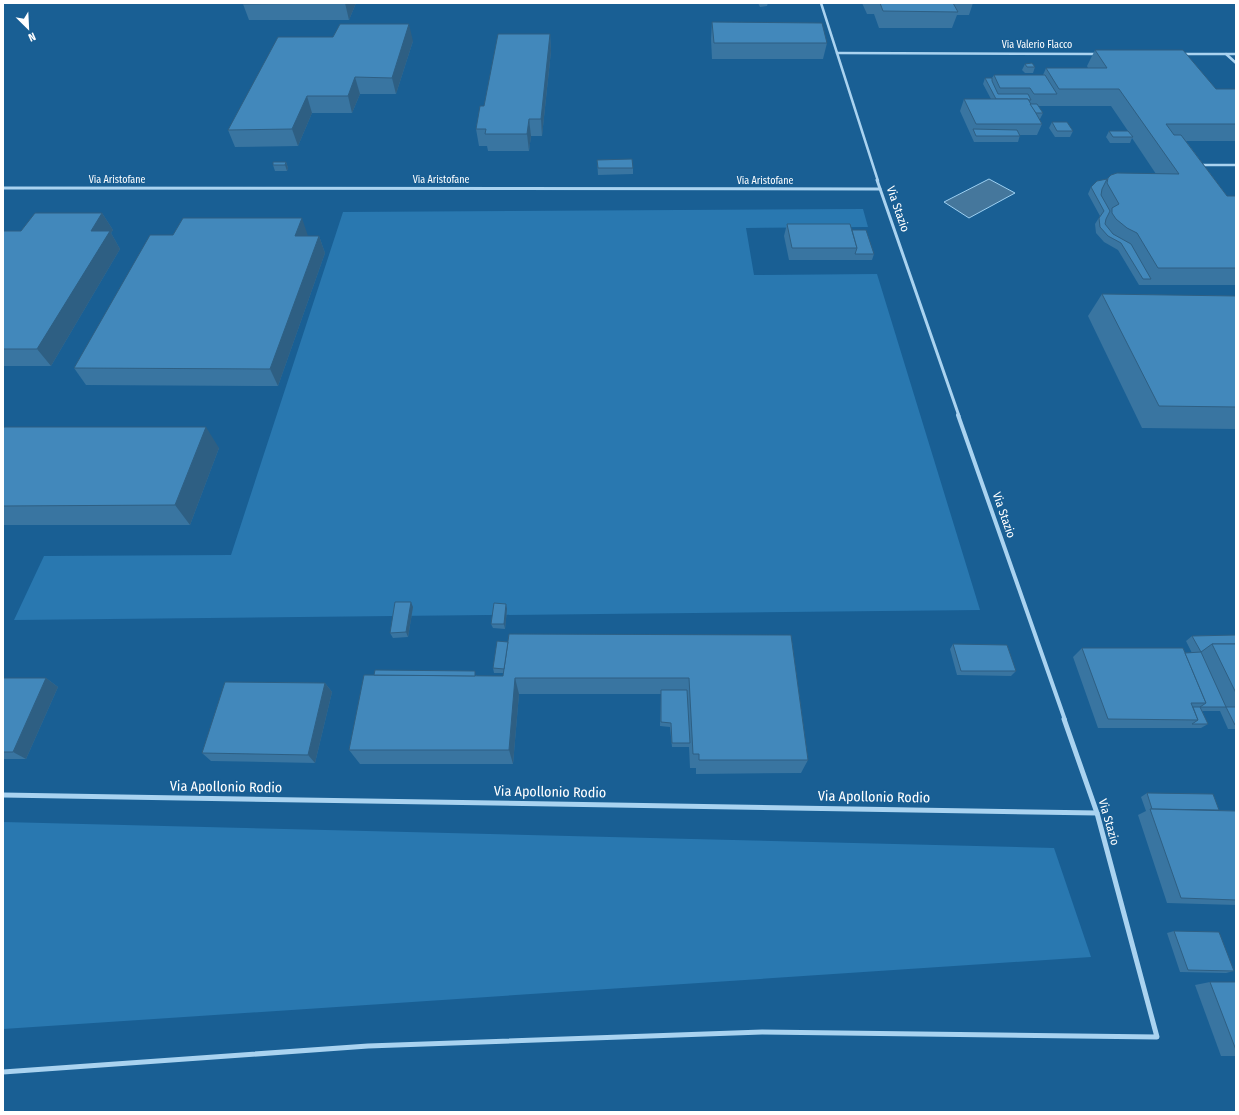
<svg xmlns="http://www.w3.org/2000/svg" width="1239" height="1115" viewBox="0 0 1239 1115" font-family="'Fira Sans Condensed',sans-serif">
<style>
.green{fill:#2978b0}
.water{fill:#45779c;stroke:#9dd0f2}
.lines{fill:none;stroke-linecap:round;stroke-linejoin:round}
.minor-far3{stroke:#aad3f0;stroke-width:2.5}
.minor-far2{stroke:#aad3f0;stroke-width:3}
.minor-far1{stroke:#aad3f0;stroke-width:4}
.minor{stroke:#aad3f0;stroke-width:5}
.wall{fill:#3975a1}
.shaded-wall{fill:#2e5f83}
.building{fill:#4288bb;stroke:#2e5f83}
.labels{text-anchor:middle;dominant-baseline:central;stroke-width:3;stroke-linejoin:round;paint-order:stroke}
.far-street-label{font-size:10px;fill:#fff;stroke:#195f94}
.street-label{font-size:12px;fill:#fff;stroke:#195f94}
.near-street-label{font-size:14px;fill:#fff;stroke:#195f94}
</style>
<rect width="100%" height="100%" fill="#195f94"/>
<g class="green">
<path d="M863,209l5,18 -122,1 8,47 123,-1 103,336 -966,10 30,-64 187,-1 112,-343z"/>
<path d="M3,822l1051,26 37,109 -1088,72z"/>
</g>
<path class="water" d="M989,179l26,14 -46,25 -25,-16z"/>
<g class="lines">
<g class="minor-far3">
<path d="M821,3l57,178"/>
<path d="M837,53l261,1"/>
<path d="M1182,54h54"/>
<path d="M1226,54l10,9"/>
<path d="M1201,166l-1,-1h36"/>
</g>
<g class="minor-far2">
<path d="M877,180l82,236"/>
<path d="M3,188l877,1"/>
</g>
<path class="minor-far1" d="M958,415l107,305"/>
<g class="minor">
<path d="M3,795l1094,18"/>
<path d="M3,1072l365,-26 394,-14 395,5 -60,-224 -33,-94"/>
</g>
</g>
<g class="wall">
<path d="M356,3l-7,17h-100l-6,-16z"/>
<path d="M758,3h10l-1,3 -7,1z"/>
<path d="M862,3h111l-4,12h-12l-5,13h-73l-5,-14h-7z"/>
<path d="M712,22l115,21 -4,16h-111l-1,-20z"/>
<path d="M550,34l1,17 -9,85h-11l-2,15h-41l-1,-5h-8l-3,-17 8,-23z"/>
<path d="M413,41l-17,53h-36l-8,19h-40l-14,33 -63,1 -7,-17z"/>
<path d="M1095,50l121,39h20v52h-50l41,55h9v89h-97l-21,-35 -14,-8 -8,-9 -1,-9 5,-8 -12,-22 3,-7 16,-8 1,-1 48,-4 -24,-36 -2,5h-20l-4,-6 3,-6h19l-17,-25h-73l5,7 -3,6h-1l3,5 -5,11h-17l-2,7h-44l-14,-31 4,-12h27l-8,-15 2,-6h7l2,-3h49l3,-7h42l-1,-2z"/>
<path d="M1025,64l10,3 -2,6h-8l-3,-3z"/>
<path d="M1052,122l21,9 -3,6h-15l-6,-9z"/>
<path d="M597,160l36,8v6l-35,1z"/>
<path d="M286,162l2,6 -1,3h-12l-2,-6z"/>
<path d="M102,213l11,17 -2,3 9,16 -69,117h-48v-135h18z"/>
<path d="M787,224l65,6 22,24 -2,6h-83l-5,-24z"/>
<path d="M308,236h11l6,17 -47,133 -192,-1 -12,-17z"/>
<path d="M1102,294l134,2v133l-94,-1 -54,-112z"/>
<path d="M3,429l216,19 -29,77h-187z"/>
<path d="M413,607l-5,30 -15,1 -3,-5z"/>
<path d="M507,609l-2,20 -12,-1 -2,-4z"/>
<path d="M791,635l17,125 -7,13 -105,1v-6h-6l-1,-21h-17l-2,-20 -10,-1 1,-32h-142l-6,70h-153l-11,-14 128,-75v1h26v-3h-9l-1,-5 15,-26z"/>
<path d="M1236,635v94h-8l-8,-18h-18l6,13 -7,4h-103l-25,-71 9,-9 110,5 -6,-12 6,-5z"/>
<path d="M953,644l63,27 -5,5 -54,-1 -7,-26z"/>
<path d="M3,678h43l12,9 -32,72h-23z"/>
<path d="M325,683l7,9 -17,71 -104,-2 -9,-8z"/>
<path d="M1147,793l72,17 17,1v94l-69,-2 -29,-88 8,-4 -5,-14z"/>
<path d="M1174,931l60,40 -8,2 -46,-1 -13,-39z"/>
<path d="M1210,982h26v74h-15l-26,-71z"/>
</g>
<g class="shaded-wall">
<path d="M345,3h11l-7,17z"/>
<path d="M409,24l4,17 -17,53 -4,-16z"/>
<path d="M550,34l1,17 -9,85 -1,-17z"/>
<path d="M355,77l5,17 -8,19 -4,-17z"/>
<path d="M307,96l5,17 -14,33 -6,-17z"/>
<path d="M529,119l2,17 -2,15 -2,-17z"/>
<path d="M286,162l2,6 -1,3 -2,-6z"/>
<path d="M102,213l11,17 -2,3 9,16 -69,117 -14,-17 54,-118z"/>
<path d="M302,218l6,18h-13z"/>
<path d="M319,236l6,17 -47,133 -8,-17z"/>
<path d="M206,427l13,21 -29,77 -15,-20z"/>
<path d="M411,602l2,5 -5,30 -2,-5z"/>
<path d="M506,604l1,5 -2,20 -1,-5z"/>
<path d="M46,678l12,9 -32,72 -13,-7z"/>
<path d="M515,678l4,16 -6,70 -4,-14z"/>
<path d="M325,683l7,9 -17,71 -7,-8z"/>
</g>
<g class="building">
<path d="M244,3h101l-102,1z"/>
<path d="M880,3h73l5,9 -75,-1z"/>
<path d="M712,22l110,1 5,20h-113z"/>
<path d="M340,24h69l-17,54 -37,-1 -7,19h-41l-15,33 -64,1 50,-93h55z"/>
<path d="M498,34h52l-9,85h-12l-2,15h-42l1,-5h-10l4,-23h4z"/>
<path d="M1095,50h88l33,39h20v35h-70l8,11h7l46,61h9v72h-78l-21,-35 -10,-5 -11,-9 -4,-6v-5l7,-4 -12,-21 1,-5 3,-3 6,-2 62,1 -60,-85h-60l-13,-21h61z"/>
<path d="M1032,63l3,4h-8l-2,-3z"/>
<path d="M994,75h51l12,19h-23l-4,-6h-30z"/>
<path d="M985,78h7v3l6,13h30l3,6h-3v-1h-32z"/>
<path d="M964,99h64l14,25h-66z"/>
<path d="M1030,104h7l6,9h-7z"/>
<path d="M1052,122h15l6,9h-16z"/>
<path d="M973,129l44,1 3,6h-44z"/>
<path d="M1109,131h19l5,6h-20z"/>
<path d="M632,159l1,9h-35l-1,-8z"/>
<path d="M273,162h13l-1,3h-12z"/>
<path d="M1107,179l-5,10 -1,6 9,16 -4,8 -1,5 8,10 18,10 20,35h-8l-22,-36 -13,-7 -8,-9 -1,-9 5,-7 -13,-24 6,-6z"/>
<path d="M35,213h67l-11,18h19l-73,118h-34v-118h18z"/>
<path d="M183,218h119l-7,18h24l-49,133 -196,-1 76,-133h23z"/>
<path d="M787,224h63l7,24h-65z"/>
<path d="M852,230h14l8,24h-19l2,-6z"/>
<path d="M1102,294l134,2v111l-77,-1z"/>
<path d="M4,427h202l-31,78 -172,1v-77z"/>
<path d="M395,602h16l-5,30 -16,1z"/>
<path d="M494,603l12,1 -2,20h-13z"/>
<path d="M509,634l282,1 17,125h-109v-6h-6l-4,-76h-174l-6,72h-160l15,-75 139,1z"/>
<path d="M1236,635v9h-24l-11,8 -9,-16z"/>
<path d="M497,641l11,1 -4,27 -11,-1z"/>
<path d="M953,644l54,1 9,26h-55z"/>
<path d="M1212,644h24v49z"/>
<path d="M1082,648h101l23,55h-15l7,17 -90,-1z"/>
<path d="M1201,652l25,55h-26l6,-4 -21,-50z"/>
<path d="M375,670l100,1v5l-101,-1z"/>
<path d="M3,678h43l-33,74h-10z"/>
<path d="M225,682l100,1 -17,72 -106,-2z"/>
<path d="M661,690h26l3,53h-18l-1,-20 -10,-1z"/>
<path d="M1193,707h7l8,17h-16l6,-4z"/>
<path d="M1226,707h10v18h-1z"/>
<path d="M1147,793l66,1 6,16 -67,-1z"/>
<path d="M1150,809l86,2v89l-55,-2z"/>
<path d="M1174,931l45,1 15,39 -46,-1z"/>
<path d="M1210,982h26v68z"/>
</g>
<g class="labels">
<g class="far-street-label">
<text x="1037" y="45">Via Valerio Flacco</text>
<text x="117" y="180">Via Aristofane</text>
<text x="441" y="180">Via Aristofane</text>
<text x="765" y="181">Via Aristofane</text>
</g>
<g class="street-label">
<text transform="translate(898 209) rotate(71)">Via Stazio</text>
<text transform="translate(1004 515) rotate(71)">Via Stazio</text>
<text transform="translate(1109 822) rotate(74)">Via Stazio</text>
</g>
<g class="near-street-label">
<text transform="translate(226 787) rotate(1)">Via Apollonio Rodio</text>
<text transform="translate(550 792) rotate(1)">Via Apollonio Rodio</text>
<text transform="translate(874 797) rotate(1)">Via Apollonio Rodio</text>
</g>
</g>
<rect width="1239" height="1115" fill="none" stroke="#ffffff" stroke-width="8"/>
<g transform="translate(28 28) rotate(156)" stroke="#195f94" stroke-width="3" paint-order="stroke">
<path d="M0-3L7 15L0 10L-7 15Z" fill="#ffffff"/>
<text y="-6" font-size="11" font-weight="bold" text-anchor="middle" fill="#ffffff">N</text>
</g>
</svg>
